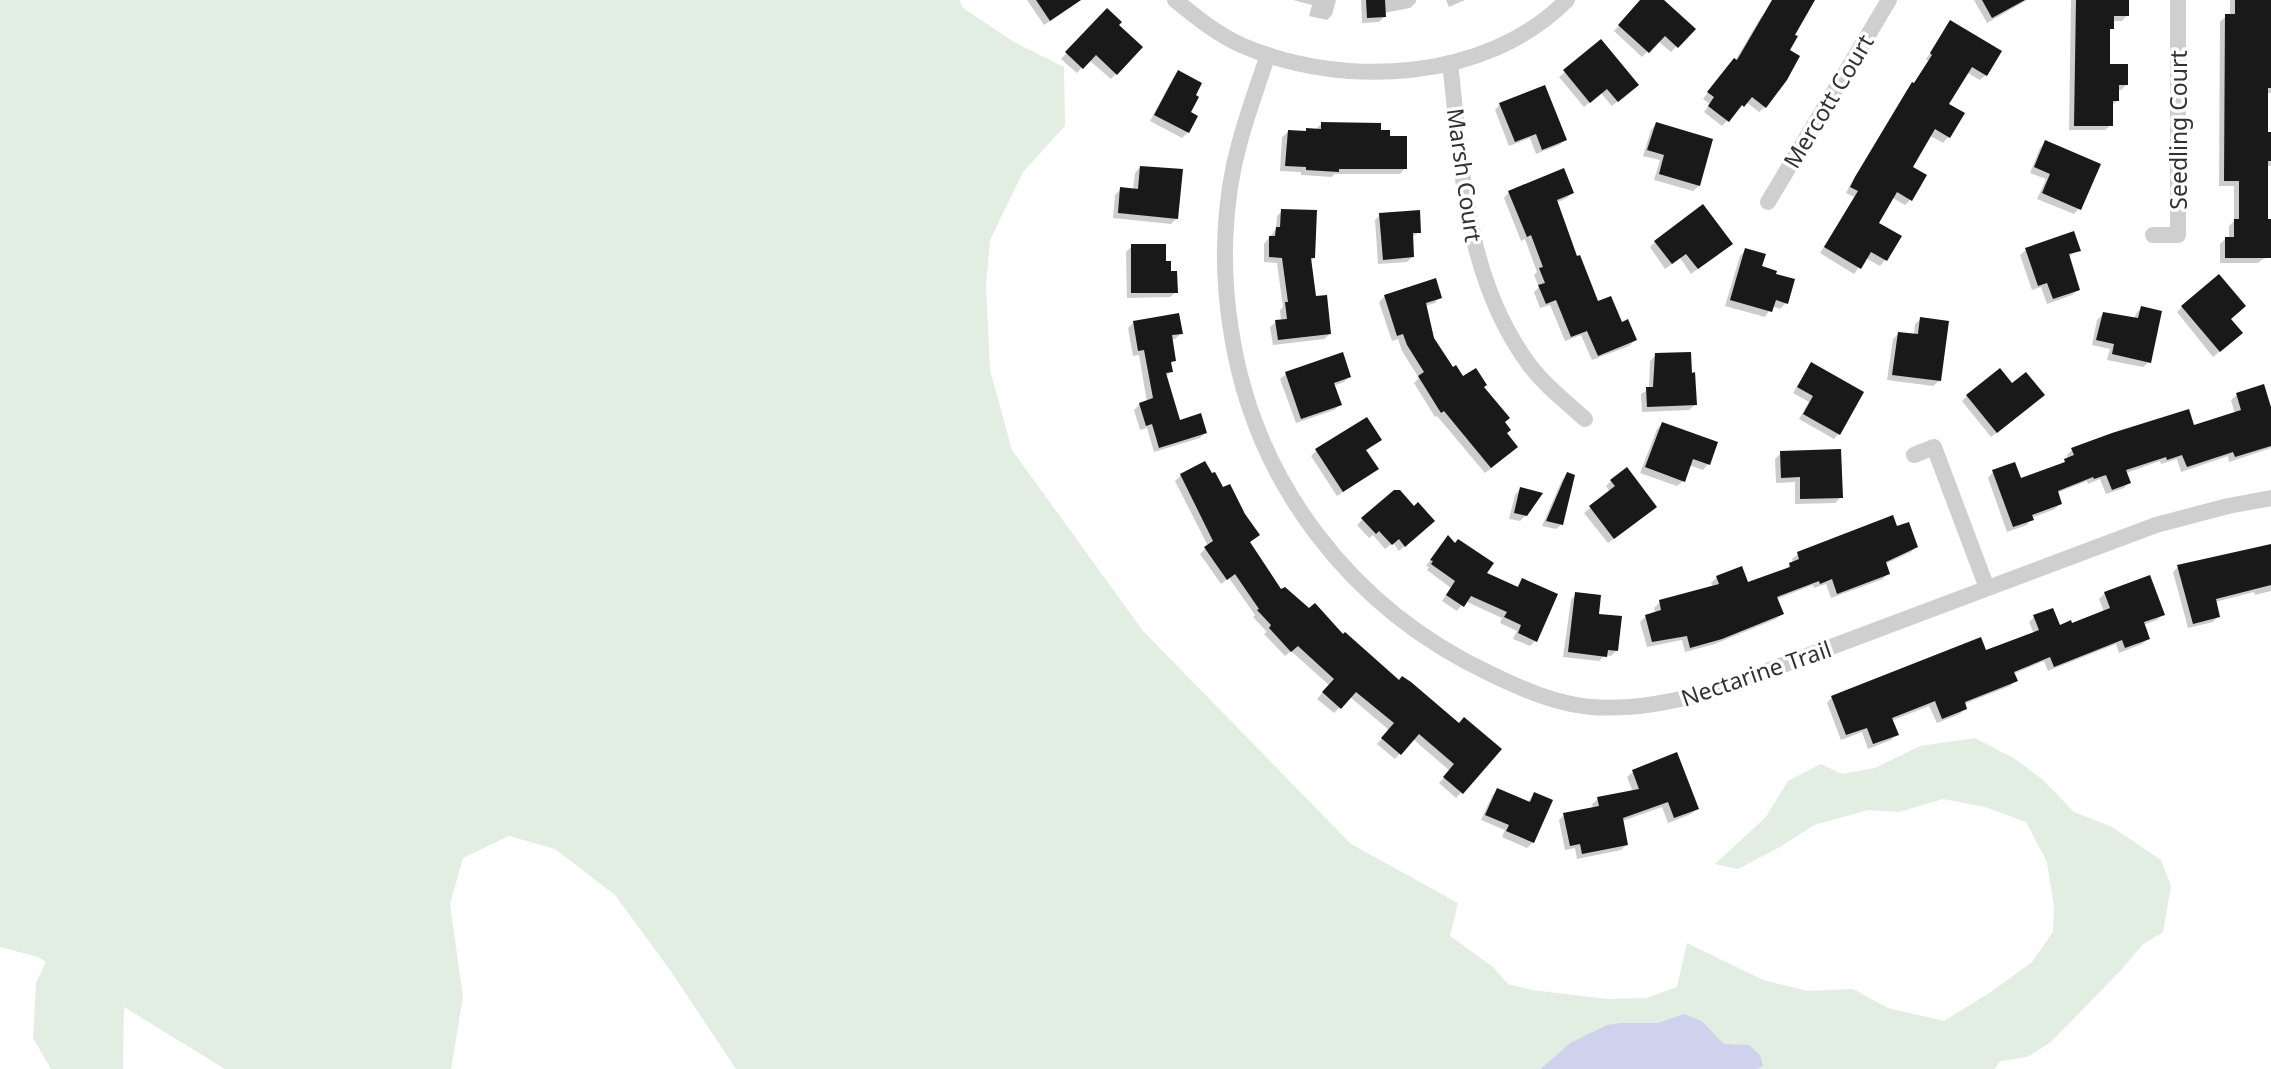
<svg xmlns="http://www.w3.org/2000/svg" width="2271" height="1069" viewBox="0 0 2271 1069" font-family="'Noto Sans',sans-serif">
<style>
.green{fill:#e2eee1}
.water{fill:#cfd2ec}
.shadow{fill:#0003}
.building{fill:#191919}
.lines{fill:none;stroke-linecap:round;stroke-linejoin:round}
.minor{stroke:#cfcfcf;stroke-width:16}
.labels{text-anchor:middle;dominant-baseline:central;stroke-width:7;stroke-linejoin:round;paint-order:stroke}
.street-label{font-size:23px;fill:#323232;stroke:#fff}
</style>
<rect width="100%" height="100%" fill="#fff"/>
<path class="green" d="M0,0h959l4,8 51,34 50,25 1,59 -42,46 -33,68 -4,46 4,84 22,80 131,181 208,213 107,59 -8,33 43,31 15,17 24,6 75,9 40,-1 30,-11 10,-44 76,37 44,11 46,-2 35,19 56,13 47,-29 41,-30 21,-30 1,-25 -7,-45 -21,-40 -41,-15 -42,-8 -44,13 -31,-2 -54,15 -34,22 -42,22 -23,-5 51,-47 22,-36 33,-17 21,10 33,-6 45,-22 55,-8 40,21 28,21 31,32 38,15 49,33 10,26 -8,46 -21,13 -19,23 -72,74 -24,15 -27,4 -5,8h-238l6,-3 -39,-22 -22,-23 -18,-6 -26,8h-37l-51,20 -30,26h-804l-66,-99 -55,-75 -60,-46 -46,-13 -46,22 -13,46 13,93 -12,72h-226l-101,-62 -1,62h-72l-18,-31 3,-55 10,-21 -8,-5 -38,-10z"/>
<path class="water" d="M1684,1014l18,7 22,23 25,1 11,10 3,11 -6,3h-217l30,-26 37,-18 14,-2h37z"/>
<g class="shadow">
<path d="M1027,0h54l-37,25z"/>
<path d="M1293,0h43l-4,15 -5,5 -18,-4 3,-11z"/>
<path d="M1361,0h55v2l-6,6 -26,5 1,3 -6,6 -17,1z"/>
<path d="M1446,0h19l-16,7z"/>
<path d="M1642,0h19l32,29 -22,23 -13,-11 -16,16 -28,-26z"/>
<path d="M1782,0h31l-20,35 -28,72 -6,5 -13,-10 -24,24 -18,-14 6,-8 -7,-5 26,-34 6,-4 26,-44z"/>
<path d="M1974,0h53l-40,23z"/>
<path d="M2071,0h56v15l-5,6h-10v7l-3,3v35l18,18 -6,6h-4v11l-6,5v19l-6,5h-36z"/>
<path d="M2230,0h41v93h-5v41h5v32h-5v55h5v36l-8,2 -5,4h-38v-19l5,-5h4v-13l5,-5v-35h-15l1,-164 6,-6h4z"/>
<path d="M1107,10l9,15 25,23 -30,31 -22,-19 -12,13 -16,-14z"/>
<path d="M1951,22l35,53 -6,5 -14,-8 -19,32 15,10 -14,23 -5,6 -14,-8 -19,32v33l-5,5 -14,-8 -15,26 9,37 -5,6 -14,-8 -12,16 -34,-21 34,-56 -8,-4 4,-8 57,-95 6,-5 15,-24 -2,-2z"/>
<path d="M1178,72l11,41 -1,19 -6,6 -32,-17 23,-43z"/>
<path d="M1565,72l66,18 -19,16 -11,-13 -17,14 -25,-30z"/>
<path d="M1500,104l65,36 -6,5 -23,9 -6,-16 -21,8 -14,-36z"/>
<path d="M1322,123l57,9 9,5 17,31 -5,6h-66l-2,3 -31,-2v-3l-21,-1 2,-34 6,-5 15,1 3,-3 10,-1z"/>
<path d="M1656,124l43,62 -6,5 -39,-11 6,-20 -17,-4 8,-26z"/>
<path d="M2046,142l33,66 -5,6 -37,-15 9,-20 -16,-6 10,-25z"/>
<path d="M1140,167l37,51 -6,6 -58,-6 2,-23 6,-6 12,1 2,-17z"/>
<path d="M1509,192l63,1 -5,5 -11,5 20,55 21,45 24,21 14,16 -6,6 -37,14 -11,-25 -16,6 -15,-36 -10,3 -6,-16 5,-5 -5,-12 3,-3 -12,-33 -4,2 -17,-43z"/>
<path d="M1282,211l32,47 -4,4 4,36 16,36 -6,5 -51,6 -3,-18 6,-5 5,-1 -1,-11 3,-3 -6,-44 -13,-1v-18l12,-15 1,-13z"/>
<path d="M1380,215l39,17 -8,6 1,19 -5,5 -29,2 -3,-44z"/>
<path d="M1655,242l70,7 -34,25 -11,-16 -15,11 -15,-22z"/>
<path d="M1132,246l37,27 7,19 -6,5 -43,1 -1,-46z"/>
<path d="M1746,250l40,53 -6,6 -8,-3 -7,11 -40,-11 15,-50z"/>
<path d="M2026,250h53l-11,7 10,33 -6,5 -25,9 -6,-17 -9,3 -12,-35z"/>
<path d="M1385,296l55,1 -5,6 -10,3 8,32 20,32 9,8 20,10 21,35 7,30 -25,20 -48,-57 -2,1 -21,-34 5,-5 -17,-27 -4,-12 -6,2 -13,-39z"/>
<path d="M2182,307l47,12 6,19 -22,19 -36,-45z"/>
<path d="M2141,308l8,54 -6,5 -36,-7 3,-11 -18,-4 5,-25 6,-6 31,5 2,-5z"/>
<path d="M1921,319l18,62 -6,5 -46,-6 6,-41 6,-6 15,2 1,-11z"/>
<path d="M1134,322l47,11 -6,6h-4l3,21 -4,4 1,7 -5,6 13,45 26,11 -5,5 -46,14 -7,-24 -7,2 -6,-20 6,-6 7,-2 -8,-47 -6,1 -5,-28z"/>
<path d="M1656,355l39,50 -6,5 -47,2 -1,-18 8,-5 1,-28z"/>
<path d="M1811,364l28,69 -5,6 -35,-20 10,-17 -16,-9z"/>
<path d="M1286,374l63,3 -5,5 -11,4 7,19 -6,5 -38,13 -16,-44z"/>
<path d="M2012,386l25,15 -46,36 -29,-36 5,-5z"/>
<path d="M2237,395l34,18v35l-42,14 -1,-6 -47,16 -4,-13 -16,5 -1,-3 -34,12 3,9 -5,6 -18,6 -6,-15 -12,5 -1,-3 -30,12 3,11 -5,5 -24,9 -4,7 -20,7 -19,-54 5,-6 27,9 39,-14 9,-8 -1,-4 5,-5 121,-23 42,-13 -4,-14z"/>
<path d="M1662,424l46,40 -5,6 -14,-5 -6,16 -6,5 -37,-13 17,-44z"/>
<path d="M1379,440l-14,11 11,18 -39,27 -26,-40 5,-5z"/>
<path d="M1781,453l60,44 -6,6 -40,1v-22l-19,1 -1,-24z"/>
<path d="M1567,474l-5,50 -6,5 -14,-3 20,-46z"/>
<path d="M1181,475l67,68 32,48 63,45 56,47 60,42 41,24 -44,49 -17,-15 11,-12 -37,-32 -18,20 -18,-15 12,-14 -39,-33 -16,16 -17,-14 12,-14 -38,-34 -6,5 -21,-22 3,-2 -14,-15 2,-2 -26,-37 -8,6 -21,-30 8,-8 -33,-65z"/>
<path d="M1611,481l38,31 -41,31 -24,-30 26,-21 -4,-6z"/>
<path d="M1520,489l6,26 -6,6 -11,-2 6,-24z"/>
<path d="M1363,519l64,7 -28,25 -6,-8 -8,6 -12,-14 -4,3 -12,-13z"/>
<path d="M1896,529l20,17 -5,6 -26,12 3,9 -5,6 -52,19 -5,-14 -12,4 -1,-3 -36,14 5,15 -6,5 -61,25 -30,8 -3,-12 -35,7 -7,-25 6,-6 10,-2 -2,-6 6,-6 53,-14 -2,-5 6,-6 30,7 37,-14 9,-7 -1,-4 6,-5z"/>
<path d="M1442,543l43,31 31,14 6,-8 13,61 -5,5 -17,-7 4,-8 -17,-8 2,-5 -37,-17 -8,10 -15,-10 9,-13 -24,-18 2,-3 -3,-1z"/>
<path d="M2271,546v45l-16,4 -1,-3 -39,10 3,14 -5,6 -25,6 -15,-56 5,-5z"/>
<path d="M2105,593l58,21 -6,6 -14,5 5,14 -6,5 -23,9 -3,-9 -68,27 -4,-10 -31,13 3,6 -6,6 -46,18 1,4 -5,6 -23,9 -8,-17 -38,15 6,13 -6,6 -23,9 -6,-17 -21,8 -14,-37 5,-6 153,-45 49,-18 -5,-12 5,-5 25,10 12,-2 33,-13 -5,-13z"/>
<path d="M1576,594l40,57 -5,5 -6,-1 -6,6 -36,-4 8,-57z"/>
<path d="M1633,772l64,37 -6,5 -23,9 -6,-16 -40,14 4,24 -5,5 -44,9 -2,-11 -10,2 -6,-30 5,-5 29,-6 -1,-5 6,-5 35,-7 -6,-15z"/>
<path d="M1497,790l30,13 7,-9 -1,48 -6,6 -25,-11 3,-7 -24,-10 11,-24z"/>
</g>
<g class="building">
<path d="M1036,0h45l-31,21z"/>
<path d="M1366,0h19l1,17 -19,1z"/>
<path d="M1640,0h24l32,29 -18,19 -13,-12 -16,17 -31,-28z"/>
<path d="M1772,0h43l-20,35 3,1 -8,14 10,6 -13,24 -21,28 -14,-11 -8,10 -2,-2 -13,17 -21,-16 6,-9 -7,-5 27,-34 3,2z"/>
<path d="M1982,0h43l-33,18z"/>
<path d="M2076,0h53v16h-15v13h-4v35h18v21h-9v16h-6v25h-39z"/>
<path d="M2235,0h36v88h-3v44h3v29h-3v58h3v39h-46v-21h9v-18h5v-38h-15l1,-167h10z"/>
<path d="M1107,8l15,14 -3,3 24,22 -26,28 -21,-20 -13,14 -18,-17z"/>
<path d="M1950,20l52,31 -15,25 -15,-9 -23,37 16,9 -15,25 -15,-9 -22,38 14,8 -15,26 -15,-9 -18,31 23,13 -15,25 -16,-9 -10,17 -37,-22 34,-56 -8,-4 5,-10 57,-95 2,1 18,-28 -2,-2z"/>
<path d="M1601,39l38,46 -21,17 -11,-13 -17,14 -27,-33z"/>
<path d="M1178,70l24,13 -6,12 3,2 -8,15 7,4 -9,17 -35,-18z"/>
<path d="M1545,85l22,55 -25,10 -6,-16 -21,8 -16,-39z"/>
<path d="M1321,122l60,1v7h9v6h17v33h-68v3l-33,-2v-3l-21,-1 3,-36 18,1v-3l15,1z"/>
<path d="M1656,122l57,17 -13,47 -41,-12 5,-19 -17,-5z"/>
<path d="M2045,140l56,24 -20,46 -39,-17 8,-19 -16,-7z"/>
<path d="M1140,166l43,3 -5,50 -60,-6 2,-26 18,2z"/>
<path d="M1564,168l10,25 -17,7 20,56 3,-1 18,46 13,-5 11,26 6,-3 9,21 -39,16 -11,-25 -16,6 -15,-37 -10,4 -8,-19 7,-2 -6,-15 4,-1 -12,-32 -4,2 -19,-46z"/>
<path d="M1703,204l30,40 -35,25 -12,-15 -14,10 -18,-23z"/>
<path d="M1281,209l36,1 -2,48h-4l5,38 11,-1 4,39 -53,6 -3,-20 12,-1 -2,-17h3l-6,-44 -13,-1v-21h6l1,-9h4z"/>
<path d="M1420,210l1,23h-8l1,24 -31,3 -4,-47z"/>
<path d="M2074,231l7,20 -12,3 11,36 -27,9 -6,-16 -9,3 -13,-38z"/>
<path d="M1131,244h35v17h5v10h6l1,22h-47z"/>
<path d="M1745,248l21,6 -4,12 15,5 -1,3 19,5 -7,25 -12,-4 -4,12 -42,-12z"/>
<path d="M2219,274l27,32 -15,13 12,14 -23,19 -39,-46z"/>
<path d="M1436,278l6,20 -16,5 8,35 19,29 3,-2 7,11 13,-8 11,17 -3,2 26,31 -5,4 6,8 -4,3 11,14 -27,21 -47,-57 -3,2 -23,-37 6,-4 -17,-27 -4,-11 -6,2 -13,-41z"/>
<path d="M2141,306l21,5 -11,52 -39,-9 2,-10 -18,-4 7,-28 35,6z"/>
<path d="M1179,313l4,21 -11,1 4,26 -5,1 2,10 -7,1 14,47 21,-7 6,20 -48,15 -7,-24 -6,2 -7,-23 14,-5 -9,-48 -6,1 -5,-30z"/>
<path d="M1920,317l29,4 -8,60 -49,-6 6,-43 20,2z"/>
<path d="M1343,352l8,25 -17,6 8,22 -41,14 -16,-47z"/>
<path d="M1691,352l1,21 3,-1 2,33 -50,2 -1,-20h7l2,-34z"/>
<path d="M1811,362l53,30 -24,43 -37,-21 10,-18 -16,-9z"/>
<path d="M2000,368l12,15 14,-11 19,23 -48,38 -31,-38z"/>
<path d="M2264,384l7,23v39l-36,11 -2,-5 -46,15 -5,-12 -15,5 -1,-3 -40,13 5,13 -19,7 -6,-15 -12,4 -1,-2 -35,14 4,13 -30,11 2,5 -21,7 -21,-57 23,-8 6,16 44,-16 -1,-3 10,-4 -3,-7 41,-15 77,-24 5,16 47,-15 -5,-17z"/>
<path d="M1367,417l15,23 -16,10 13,19 -36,23 -28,-43z"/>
<path d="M1662,422l56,20 -8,23 -17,-6 -8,23 -40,-15z"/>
<path d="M1841,449l2,49 -43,1v-22l-19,1 -1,-27z"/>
<path d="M1205,461l7,12 3,-1 8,15 7,-3 15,30 15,21 -10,7 31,47 4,-2 24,21 6,-5 28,31 2,-2 54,48 3,-4 9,6 48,41 5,-6 38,32 -39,45 -20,-17 11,-13 -35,-30 -18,21 -20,-17 13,-15 -38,-31 -15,17 -19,-17 12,-13 -36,-33 -7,6 -22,-24 2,-3 -14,-15 2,-1 -24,-35 -8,6 -23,-33 9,-6 -33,-67z"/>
<path d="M1627,467l30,40 -43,32 -25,-33 26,-20 -5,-6z"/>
<path d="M1567,472l8,3 -12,50 -17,-4z"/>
<path d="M1520,487l23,6 -16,23 -13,-3z"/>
<path d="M1394,490h6l14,16 4,-4 17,19 -30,26 -6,-8 -7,6 -13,-14 -3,3 -15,-16z"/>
<path d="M1893,515l4,11 12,-4 9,25 -32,15 4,12 -53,20 -5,-15 -12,5 -1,-3 -42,16 7,17 -62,25 -32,9 -3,-12 -35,6 -7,-27 16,-5 -2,-10 60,-16 -3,-8 26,-10 6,16 42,-15 -1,-4 10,-4 -2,-7z"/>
<path d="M1448,535l7,8 3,-4 36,24 -7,10 31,14 4,-9 36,16 -21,48 -19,-9 3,-8 -17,-8 3,-5 -36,-16 -7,11 -18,-12 9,-14 -24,-17 2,-3 -3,-1z"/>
<path d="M2271,544v41l-55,14 4,18 -27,7 -16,-59z"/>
<path d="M2150,575l15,40 -21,7 6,17 -25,9 -3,-8 -68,27 -4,-10 -36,15 4,9 -53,21 2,7 -25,10 -7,-18 -43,17 7,17 -26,9 -6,-16 -21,7 -15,-39 150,-59 5,13 53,-20 -6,-15 20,-7 7,17 11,-5 1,3 38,-15 -6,-16z"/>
<path d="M1575,592l26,3 -2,19 23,2 -4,35 -10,-1 -1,7 -39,-5z"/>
<path d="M1677,752l22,57 -25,9 -6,-16 -45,16 5,27 -46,9 -2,-10 -10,2 -7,-33 36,-7 -2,-9 42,-8 -7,-19z"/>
<path d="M1497,788l33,14 4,-10 19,8 -19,43 -28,-12 3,-6 -24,-10z"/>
</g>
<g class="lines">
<g class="minor">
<path d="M1175,0c21,17 42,34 66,45 102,44 245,37 326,-45"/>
<path d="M1268,55c-10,29 -20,57 -28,86 -17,60 -19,128 -9,189 23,153 121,279 260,344 31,15 65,30 100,33 42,3 80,-5 120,-15l445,-167 72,-19 43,-8"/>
<path d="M1450,63c12,103 14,212 78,300 16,22 37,38 57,56"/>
<path d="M1768,202l121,-202"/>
<path d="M2153,235h25v-235"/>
<path d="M1914,455l20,-8 53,141"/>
</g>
</g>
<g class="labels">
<g class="street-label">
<text transform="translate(1828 101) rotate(-59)">Mercott Court</text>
<text transform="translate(2178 130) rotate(-90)">Seedling Court</text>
<text transform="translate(1465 175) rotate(82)">Marsh Court</text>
<text transform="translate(1756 673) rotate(-19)">Nectarine Trail</text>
</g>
</g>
</svg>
